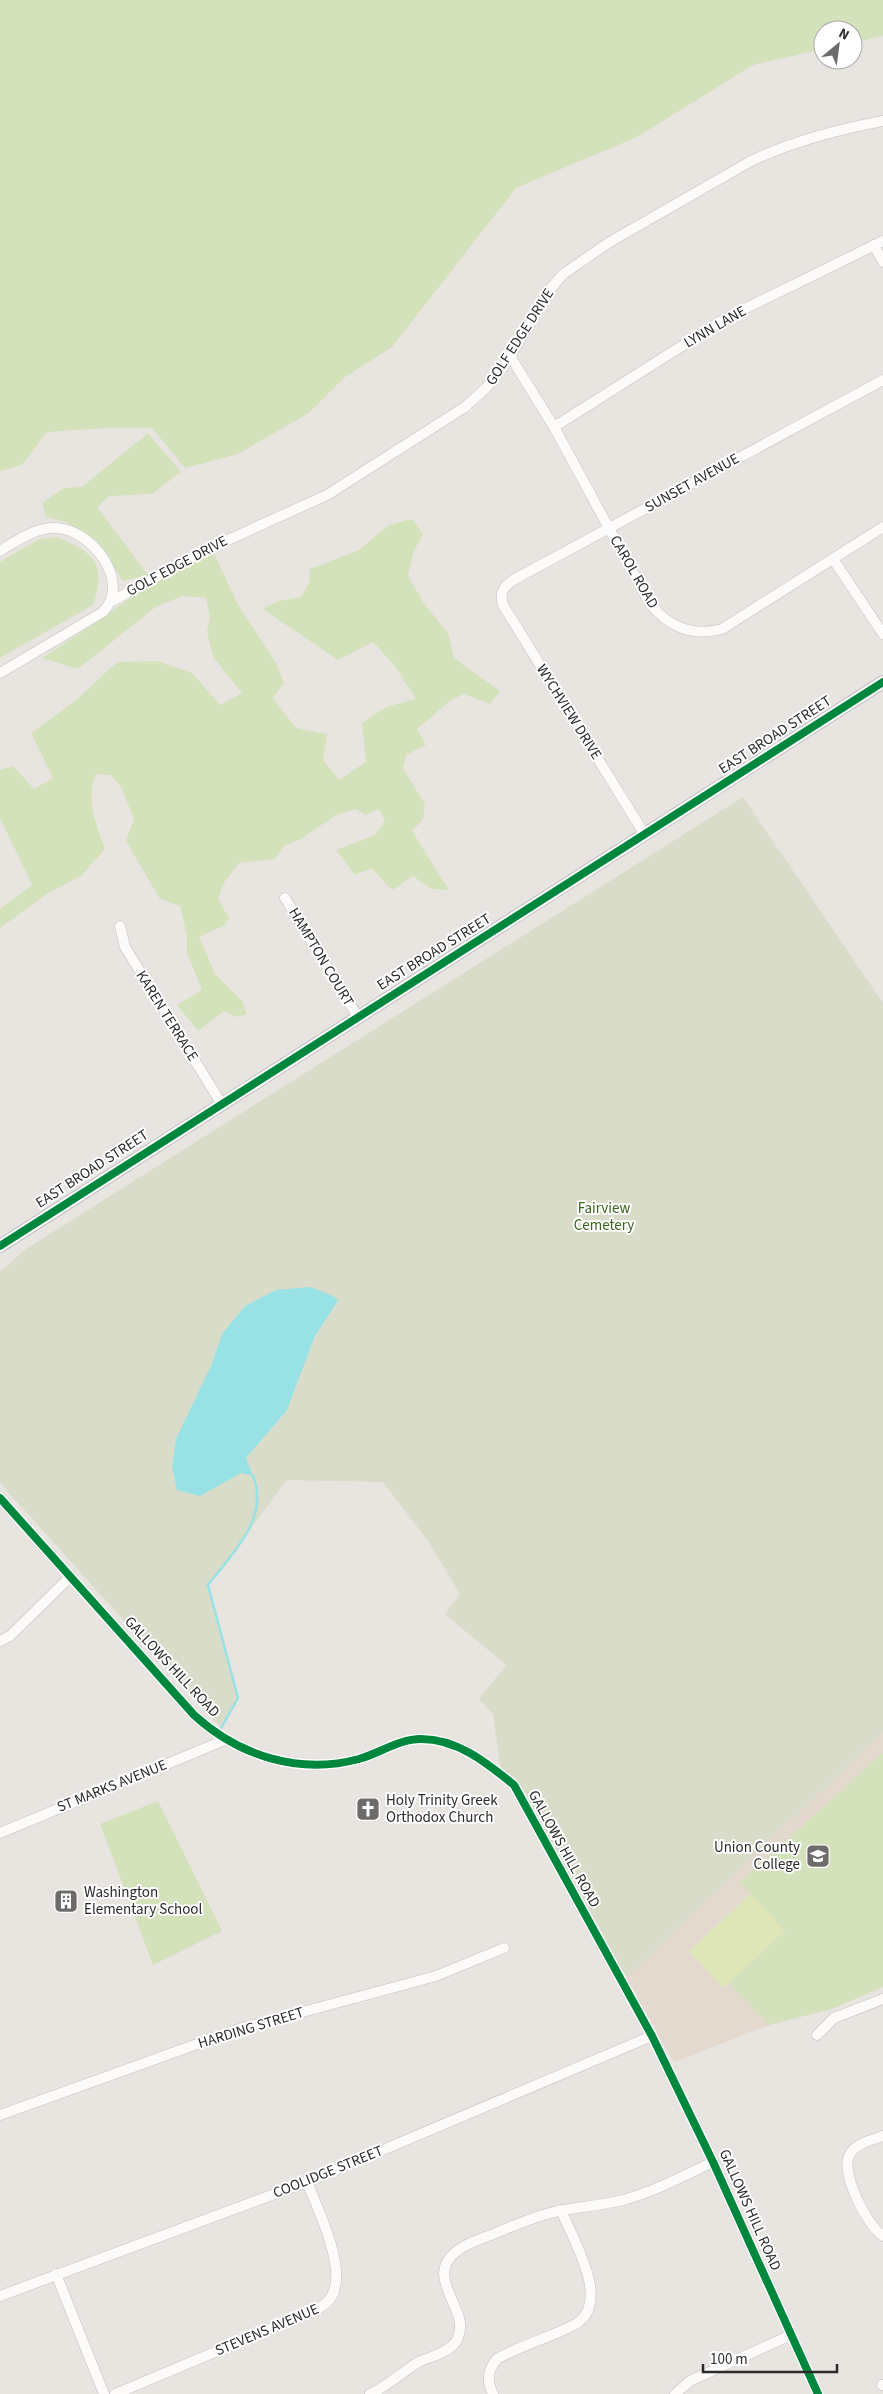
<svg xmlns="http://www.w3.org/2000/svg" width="883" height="2394" viewBox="0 0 883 2394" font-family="'Source Sans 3',sans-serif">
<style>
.education{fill:#e3d9cf}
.green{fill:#d3e2bb}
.cemetery{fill:#d8dcc8;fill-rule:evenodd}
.pitch{fill:#dee6b8}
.water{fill:#98e2e6}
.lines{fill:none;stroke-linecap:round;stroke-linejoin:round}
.stream{stroke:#98e2e6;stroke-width:2.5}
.minor-casing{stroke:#c2c1c2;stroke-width:11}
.tertiary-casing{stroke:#c2c1c2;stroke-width:14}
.minor{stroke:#fcfbfa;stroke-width:10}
.tertiary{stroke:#fcfbfa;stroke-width:12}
.cycleway-casing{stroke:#fff;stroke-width:11}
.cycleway{stroke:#00873e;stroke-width:8}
.labels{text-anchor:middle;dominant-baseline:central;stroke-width:4;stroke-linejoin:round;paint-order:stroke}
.street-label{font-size:15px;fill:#2b2b2b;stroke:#fff}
.park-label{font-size:15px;fill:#3a651d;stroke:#fff}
.poi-label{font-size:15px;fill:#2b2b2b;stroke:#fff;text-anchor:start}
</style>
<rect width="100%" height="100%" fill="#e8e4e0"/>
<path class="education" d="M883,1732v255l-52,22 -62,16 -95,37 -49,-83z"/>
<g class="green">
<path d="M0,0h883v36l-30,7v-13h-30v19l-70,16 -116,72 -121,51 -124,159 -47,30 -36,36 -71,41 -53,14 -33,-40h-45l-60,4 -25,33 -22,6z"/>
<path d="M148,433l33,39 -29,22 -43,2 -12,11 51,68 -25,6 -26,-40 -31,-19 -20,-5 -4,-14 22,-15 18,-1z"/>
<path d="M412,519l11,15 -10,19 -5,23 15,26 25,31 6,25 46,33 -10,13 -26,-10 -13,6 -34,29 9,16 -20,10 -3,14 22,35 -2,15 -11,12 37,59 -18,-1 -18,-13 -21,14 -21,-22 -16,7 -19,-25 39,-15 10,-14 -6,-12 -14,6 -9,-6 -20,6 -35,24 -17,7 -9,13 -36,4 -16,21 -5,15 11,19 -4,7 -26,12 16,37 27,27 5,13 -10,3 -13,-6 -26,20 -21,-26 25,-15 -15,-37v-17l-7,-30 -20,-7 -34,-58 8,-22 -13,-32 -10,-12 -15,-1c-11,26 0,50 9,75l-24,27 -33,17 -48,35v-19l32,-24 -32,-67v-48l13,-4 21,23 19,-11 -22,-45 44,-32 42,-39 40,-1 35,12 28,32 22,-12 -29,-36 -6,-26 3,-14 -4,-19 -23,-2 -26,10 -79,63 -36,-11 46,-30 59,-42 66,-35 24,52 40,62 7,18 -11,15 23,30 31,6 -4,26 16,20 27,-18 -4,-39 24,-16 30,-8 -22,-34 -21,-23 -35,18 -75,-51 15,-8 23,-4 8,-14 1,-14 49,-19 30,-25z"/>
<path d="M57,537c37,15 50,28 36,68l-93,53v-96l39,-23z"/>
<path d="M883,1753v234l-52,22 -62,16 -40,-42 56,-52 -45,-49z"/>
<path d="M158,1801l64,130 -69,34 -53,-141z"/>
</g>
<path class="cemetery" d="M743,797l140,206v729l-258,247 -100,-187 -25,-27 -7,-51 -14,-15 27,-34 -61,-51 15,-20 -32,-53 -45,-59 -96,-2 -79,105 30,113 -17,30 -221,-245v-211l26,-23zM329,1295l6,2 3,5 -23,34 -28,74 -41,48 7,18 -12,-3 -30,-107 11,-32z"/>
<path class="pitch" d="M751,1894l34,37 -62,57 -34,-37z"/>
<path class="water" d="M311,1287l24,10 3,4 -23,35 -28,74 -41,48 7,18 -12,-3 -41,23 -23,-6 -5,-23 4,-28 35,-73 11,-32 23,-28 31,-16z"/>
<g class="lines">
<path class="stream" d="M221,1728l17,-30 -30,-113c24,-31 62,-67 45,-109"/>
<g class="minor-casing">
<g id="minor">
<path d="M874,245l9,17"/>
<path d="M510,356l44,71 95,175c18,24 43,35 73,27l161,-102"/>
<path d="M554,427l172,-109 157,-77"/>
<path d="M0,551c18,-11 35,-24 57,-23 35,2 75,54 46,84l-103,61"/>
<path d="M833,559l50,75"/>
<path d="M112,601l87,-48 128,-58 138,-88 21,-19 16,-19 50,-82 10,-12 46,-32 143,-82c42,-20 86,-31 132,-40"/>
<path d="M645,835l-142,-230c-4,-13 1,-19 12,-26l368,-199"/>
<path d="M285,898l73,119"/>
<path d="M120,926l5,21 96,156"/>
<path d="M0,1498l194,217c45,41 105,60 165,44 21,-6 40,-20 62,-20 37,0 66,24 93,46l138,251 61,126 105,232"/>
<path d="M0,1641l10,-5 61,-60"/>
<path d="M0,1833l225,-93"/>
<path d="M817,2035l17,-17 49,-19"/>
<path d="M0,2115l236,-85 200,-54 68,-28"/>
<path d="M883,2136c-11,4 -27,7 -33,18 -11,17 17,72 33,82"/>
<path d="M56,2274l48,120"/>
<path d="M0,2296l307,-114 345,-146"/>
<path d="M882,2385h1"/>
<path d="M115,2394l200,-84c9,-4 16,-9 19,-19 10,-28 -16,-82 -27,-109"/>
<path d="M370,2394c18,-8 31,-21 47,-31 11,-6 25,-8 34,-16 4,-3 7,-8 8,-13 9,-25 -36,-58 -2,-83 10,-8 23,-12 34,-16 24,-10 47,-20 72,-25 18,-3 38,-5 56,-9 33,-8 64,-25 94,-39"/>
<path d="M493,2394c-6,-13 -6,-23 4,-35 24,-14 52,-21 77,-34 39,-21 -1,-85 -13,-115"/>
<path d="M675,2394l15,-13 101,-46"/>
</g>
</g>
<g class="tertiary-casing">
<path id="tertiary" d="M0,1246l883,-564"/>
</g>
<use href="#minor" class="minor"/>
<use href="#tertiary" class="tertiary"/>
<g class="cycleway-casing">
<g id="cycleway">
<path d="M0,1246l883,-564"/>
<path d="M0,1498l194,217c45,41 105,60 165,44 21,-6 40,-20 62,-20 37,0 66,24 93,46l138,251 61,126 105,232"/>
</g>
</g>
<use href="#cycleway" class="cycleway"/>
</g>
<defs>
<g id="church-square" transform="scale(1.25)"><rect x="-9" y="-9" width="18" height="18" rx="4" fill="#6d6c6a" stroke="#fff"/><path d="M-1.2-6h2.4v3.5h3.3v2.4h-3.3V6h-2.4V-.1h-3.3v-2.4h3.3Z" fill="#fff"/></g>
<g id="university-square" transform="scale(1.25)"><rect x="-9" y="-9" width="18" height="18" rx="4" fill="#6d6c6a" stroke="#fff"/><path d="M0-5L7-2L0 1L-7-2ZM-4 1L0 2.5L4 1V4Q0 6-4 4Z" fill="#fff"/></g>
<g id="building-square" transform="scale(1.25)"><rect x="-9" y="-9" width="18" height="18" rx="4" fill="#6d6c6a" stroke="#fff"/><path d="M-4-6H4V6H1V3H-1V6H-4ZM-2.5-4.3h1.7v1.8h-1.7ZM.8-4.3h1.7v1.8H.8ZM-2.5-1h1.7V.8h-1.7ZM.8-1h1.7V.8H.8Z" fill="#fff"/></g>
</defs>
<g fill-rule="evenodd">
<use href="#church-square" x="368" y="1809"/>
<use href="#university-square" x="818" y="1856"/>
<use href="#building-square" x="66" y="1901"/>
</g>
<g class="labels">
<g class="street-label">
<text transform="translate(715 327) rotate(-30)">LYNN LANE</text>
<text transform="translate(520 337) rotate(-57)">GOLF EDGE DRIVE</text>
<text transform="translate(692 483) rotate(-29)">SUNSET AVENUE</text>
<text transform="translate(177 566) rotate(-28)">GOLF EDGE DRIVE</text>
<text transform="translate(634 572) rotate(60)">CAROL ROAD</text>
<text transform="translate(569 712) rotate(58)">WYCHVIEW DRIVE</text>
<text transform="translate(775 735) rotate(-33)">EAST BROAD STREET</text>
<text transform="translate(434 952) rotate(-32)">EAST BROAD STREET</text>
<text transform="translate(321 957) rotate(59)">HAMPTON COURT</text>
<text transform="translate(167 1016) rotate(58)">KAREN TERRACE</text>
<text transform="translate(92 1169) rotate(-33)">EAST BROAD STREET</text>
<text transform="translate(172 1667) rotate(47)">GALLOWS HILL ROAD</text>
<text transform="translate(112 1786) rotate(-22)">ST MARKS AVENUE</text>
<text transform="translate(564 1849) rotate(61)">GALLOWS HILL ROAD</text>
<text transform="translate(251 2028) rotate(-17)">HARDING STREET</text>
<text transform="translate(328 2172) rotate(-22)">COOLIDGE STREET</text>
<text transform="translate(750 2210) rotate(66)">GALLOWS HILL ROAD</text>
<text transform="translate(267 2330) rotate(-23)">STEVENS AVENUE</text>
</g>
<g class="park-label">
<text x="604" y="1208">Fairview<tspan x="604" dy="17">Cemetery</tspan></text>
</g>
<g class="poi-label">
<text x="386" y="1800">Holy Trinity Greek<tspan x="386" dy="17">Orthodox Church</tspan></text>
<text x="800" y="1847" text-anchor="end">Union County<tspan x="800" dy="17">College</tspan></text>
<text x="84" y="1892">Washington<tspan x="84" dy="17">Elementary School</tspan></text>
</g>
</g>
<g transform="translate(838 45) rotate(29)"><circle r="24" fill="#ffffff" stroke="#aaaaaa"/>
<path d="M0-4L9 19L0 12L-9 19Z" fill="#6d6c6a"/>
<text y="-8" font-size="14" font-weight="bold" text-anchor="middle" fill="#2b2b2b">N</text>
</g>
<path d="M703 2364v8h134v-8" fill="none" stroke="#2b2b2b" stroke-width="2.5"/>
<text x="710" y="2364" font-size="15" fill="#2b2b2b" stroke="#ffffff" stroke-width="4" paint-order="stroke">100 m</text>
</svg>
